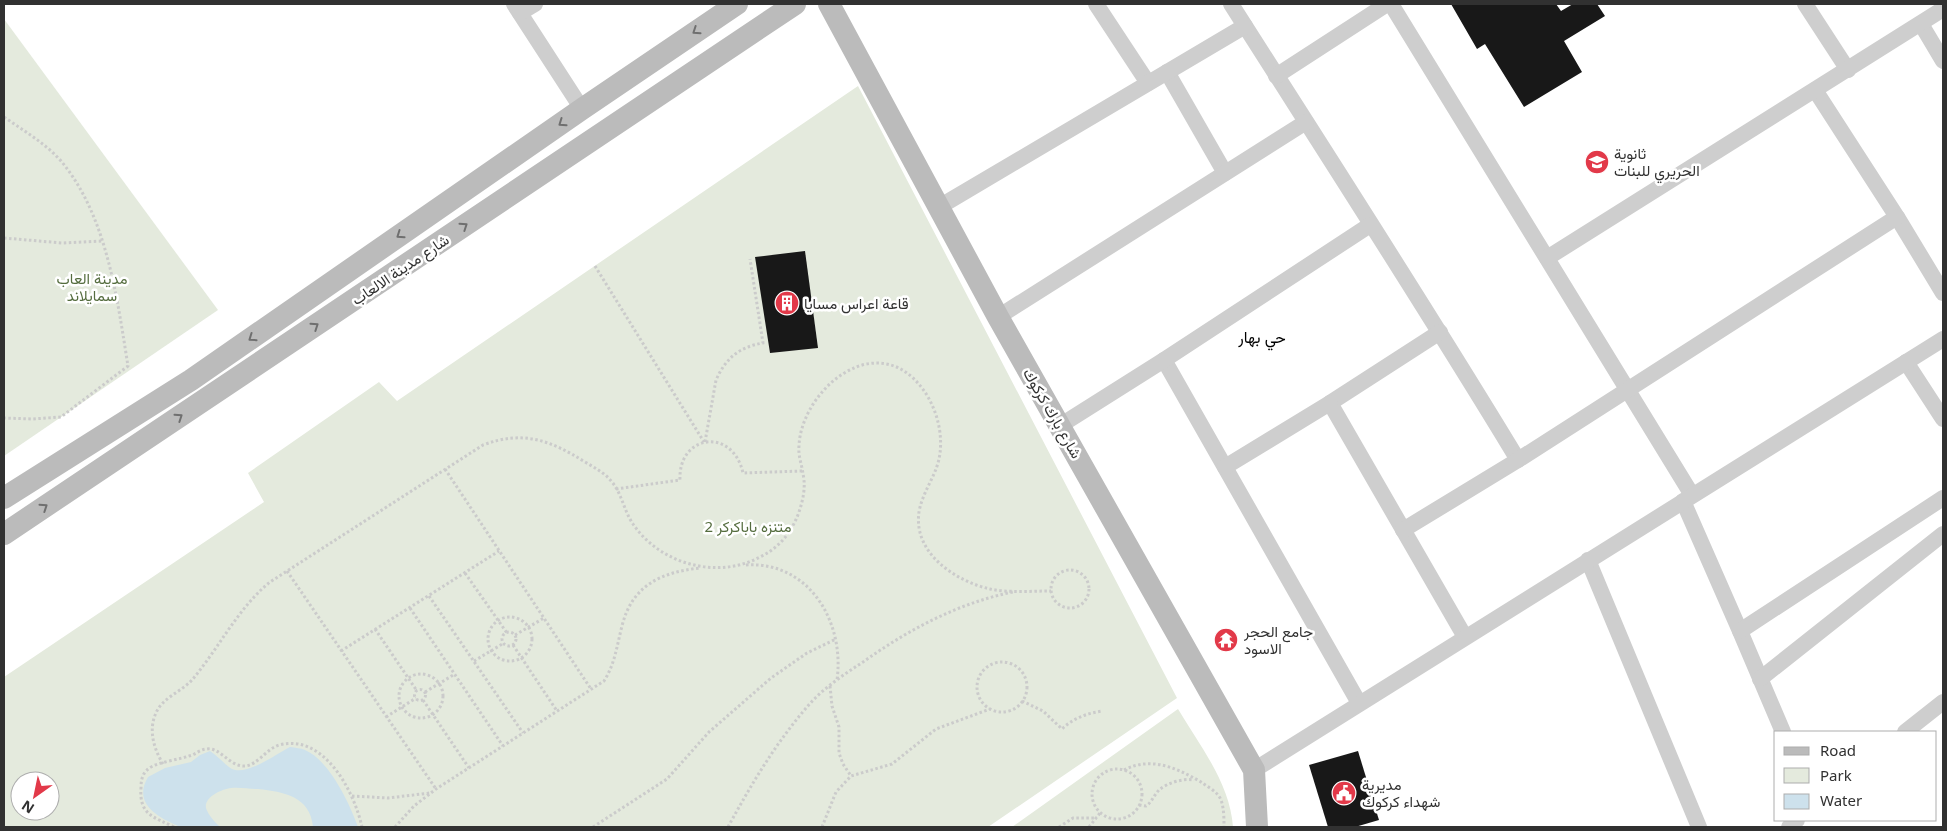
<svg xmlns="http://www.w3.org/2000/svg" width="1947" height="831" viewBox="0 0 1947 831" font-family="'Noto Sans',Vazirmatn,sans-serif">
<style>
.green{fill:#e4eadd;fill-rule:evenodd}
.water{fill:#cde1ec}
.building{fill:#181818}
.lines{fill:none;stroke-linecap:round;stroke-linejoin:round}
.path{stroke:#cbcbcb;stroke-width:3;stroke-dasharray:2.5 2.5;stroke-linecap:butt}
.minor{stroke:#cecece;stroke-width:16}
.secondary{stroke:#bbb;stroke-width:22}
.oneway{stroke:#6f6f6f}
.labels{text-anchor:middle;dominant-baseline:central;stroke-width:5;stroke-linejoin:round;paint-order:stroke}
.poi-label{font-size:15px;fill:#313131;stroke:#fff;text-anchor:start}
.street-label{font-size:15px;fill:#313131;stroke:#fff}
.park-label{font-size:15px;fill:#556d3f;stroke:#fff}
.neighbourhood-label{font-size:16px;fill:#000;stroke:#fff}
</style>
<rect width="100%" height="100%" fill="#fff"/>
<g class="green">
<path d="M4,19l214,291 -214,146z"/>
<path d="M858,86l319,612 -189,129h-984v-150l260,-175 -16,-29 131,-91 18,19zM20,781h30v30h-30z"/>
<path d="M1178,709c22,37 52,74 55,118h-221z"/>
</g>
<path class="water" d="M290,747c5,1 11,1 15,3 24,10 45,54 53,77h-45c-3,-31 -29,-35 -55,-38 -9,0 -18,-2 -27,-1 -9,1 -27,9 -25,20 2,7 9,14 14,19 -10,0 -31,3 -39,0 -22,-9 -49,-23 -33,-50l17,-9 26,-6 9,-7 10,-4c8,5 14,13 22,18 15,7 44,-15 58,-22z"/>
<g class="building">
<path d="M1451,4h105l5,7 12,-7h24l8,12 -41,25 18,31 -58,35 -39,-63 -8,5z"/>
<path d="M805,251l13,97 -48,5 -15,-96z"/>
<path d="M1358,751l21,69 -24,7h-27l-19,-62z"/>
</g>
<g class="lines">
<g class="path">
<path d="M4,117c20,14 41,26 57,44 46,55 56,137 67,205l-67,51 -29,2 -28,-1"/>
<path d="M4,238l58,5 41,-2"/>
<path d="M595,266l109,176"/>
<path d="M705,442l11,-62c10,-22 23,-33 47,-37l-13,-84"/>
<path d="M445,469l146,220"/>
<path d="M616,489l64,-9c-2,-46 53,-53 63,-7l59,-2"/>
<path d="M746,565c63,-4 99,57 91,115"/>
<circle cx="1070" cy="589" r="19"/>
<path d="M287,571l149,218"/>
<path d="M465,573l42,60"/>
<path d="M429,596l94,137"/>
<path d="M410,608l93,138"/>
<circle cx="510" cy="639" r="22"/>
<path d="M375,629l42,62"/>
<circle cx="509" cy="639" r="7"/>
<path d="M515,635l29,-17"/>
<path d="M513,645l44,66"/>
<path d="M341,651l158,-100"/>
<path d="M474,661l30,-18"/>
<circle cx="1002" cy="687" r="25"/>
<circle cx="421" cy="696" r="22"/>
<path d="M830,686l2,20 7,21v26l4,11 8,12"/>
<circle cx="420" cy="695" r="5.5"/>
<path d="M425,692l30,-18"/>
<path d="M423,700l46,68"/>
<path d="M1022,701l21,10 19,18c11,-11 26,-16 41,-18"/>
<path d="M386,717l30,-19"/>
<path d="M163,764c-9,-15 -15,-34 -7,-51 6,-15 25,-21 36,-33 27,-32 46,-72 78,-98l213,-137c40,-15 67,-5 102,17 10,6 20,11 27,20 10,12 12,29 21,42 27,40 84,56 127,33 19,-9 32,-25 39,-45 4,-12 7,-25 4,-38 -1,-9 -5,-18 -4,-28 1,-31 26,-66 55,-78 15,-7 35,-7 50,3 28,18 43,60 34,92 -5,17 -16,31 -19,49 -6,41 36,69 71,77 19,4 41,2 61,2"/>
<circle cx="1117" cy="794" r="25"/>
<path d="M1124,770c27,-14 53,-2 77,12 7,5 17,10 20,18 3,8 3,19 3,27"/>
<path d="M352,796l36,2 42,-5"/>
<path d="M1139,805l7,1c6,-4 8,-11 13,-16 8,-7 24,-12 35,-10"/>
<path d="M174,827c-20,-10 -35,-12 -33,-39 0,-10 2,-17 12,-22 8,-4 27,-7 36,-10 6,-1 11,-7 18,-7 13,-2 22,17 37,17 13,0 22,-17 35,-21 45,-12 75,46 83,82"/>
<path d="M395,827l19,-21 22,-17 168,-108c11,-17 13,-36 18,-55 10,-41 40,-54 78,-58"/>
<path d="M593,827l74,-48 42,-47 62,-54 36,-25 29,-14"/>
<path d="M728,827c23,-42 47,-83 79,-120 15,-18 36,-32 56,-45 45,-32 95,-59 150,-70"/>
<path d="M822,827l14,-35 15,-16 41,-12 44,-35 54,-20"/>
<path d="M1059,827l14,-9h24"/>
<path d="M1089,827l11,-14"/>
</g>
<g class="minor">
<path d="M514,4l68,105"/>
<path d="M1096,4l52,79"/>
<path d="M1231,4c96,151 194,302 287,456"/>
<path d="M1391,4l301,491"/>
<path d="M1805,4l43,66"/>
<path d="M520,13l15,-9"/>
<path d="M1921,24l22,37"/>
<path d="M1167,72l58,101"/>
<path d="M1276,76l111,-72"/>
<path d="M1815,90l82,127 46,76"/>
<path d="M939,207l306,-181"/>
<path d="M1547,258l396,-249"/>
<path d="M998,317l308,-195"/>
<path d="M1440,332l-110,71 135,234"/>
<path d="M1164,360l195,343"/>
<path d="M1906,362l37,57"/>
<path d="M1061,425l103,-65 206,-135"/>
<path d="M1225,467l105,-64"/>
<path d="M1683,501l57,130 43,101"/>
<path d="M1403,530l115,-70 379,-243"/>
<path d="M1588,560l111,267"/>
<path d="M1740,631l203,-133"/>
<path d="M1760,679l183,-145"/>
<path d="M1905,732l38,-30"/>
<path d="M1254,770l689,-431"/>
<path d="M1789,827l8,-7"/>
</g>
<g class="secondary">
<path d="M829,4l169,313 256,453 3,57"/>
<path d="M4,498l187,-118 391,-271 155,-105"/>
<path d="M4,534l791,-530"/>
</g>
</g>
<defs><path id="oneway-chevron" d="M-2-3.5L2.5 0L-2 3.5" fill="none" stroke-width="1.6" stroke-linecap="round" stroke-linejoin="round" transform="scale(1.25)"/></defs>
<g class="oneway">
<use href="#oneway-chevron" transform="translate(696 31) rotate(146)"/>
<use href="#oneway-chevron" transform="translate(562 123) rotate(145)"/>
<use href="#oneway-chevron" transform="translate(464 226) rotate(-34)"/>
<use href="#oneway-chevron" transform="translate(400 235) rotate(145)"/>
<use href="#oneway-chevron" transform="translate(315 326) rotate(-34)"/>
<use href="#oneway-chevron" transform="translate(252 338) rotate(145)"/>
<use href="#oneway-chevron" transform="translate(179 417) rotate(-34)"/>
<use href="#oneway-chevron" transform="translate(44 507) rotate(-34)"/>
</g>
<defs>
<g id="school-disc" transform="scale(1.25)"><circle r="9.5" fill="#e23949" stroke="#fff"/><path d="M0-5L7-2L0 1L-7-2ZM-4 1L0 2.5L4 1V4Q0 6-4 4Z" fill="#fff"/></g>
<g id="building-disc" transform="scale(1.25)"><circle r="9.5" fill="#e23949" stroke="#fff"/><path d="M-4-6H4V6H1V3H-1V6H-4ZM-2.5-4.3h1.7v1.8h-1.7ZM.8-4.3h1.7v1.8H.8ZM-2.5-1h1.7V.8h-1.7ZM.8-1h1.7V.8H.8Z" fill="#fff"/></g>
<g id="temple-disc" transform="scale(1.25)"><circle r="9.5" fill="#e23949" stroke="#fff"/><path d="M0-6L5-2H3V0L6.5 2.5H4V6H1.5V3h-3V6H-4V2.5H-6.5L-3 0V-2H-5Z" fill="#fff"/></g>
<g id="civic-disc" transform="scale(1.25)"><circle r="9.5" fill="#e23949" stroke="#fff"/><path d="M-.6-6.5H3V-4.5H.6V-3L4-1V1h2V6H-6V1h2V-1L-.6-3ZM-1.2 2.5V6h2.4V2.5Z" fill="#fff"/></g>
</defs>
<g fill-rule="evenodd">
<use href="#school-disc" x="1597" y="162"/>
<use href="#building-disc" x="787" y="303"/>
<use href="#temple-disc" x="1226" y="640"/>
<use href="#civic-disc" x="1344" y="793"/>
</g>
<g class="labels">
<g class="poi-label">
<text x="1614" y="153">ثانوية<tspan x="1614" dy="17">الحريري للبنات</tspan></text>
<text x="804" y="303">قاعة اعراس مسايا</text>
<text x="1244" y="631">جامع الحجر<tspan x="1244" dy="17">الاسود</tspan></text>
<text x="1362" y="784">مديرية<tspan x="1362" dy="17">شهداء كركوك</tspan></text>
</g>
<g class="street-label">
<text transform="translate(400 269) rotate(-34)">شارع مدينة الالعاب</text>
<text transform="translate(1053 413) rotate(60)">شارع بارك كركوك</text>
</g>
<g class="park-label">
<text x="92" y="278">مدينة العاب<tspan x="92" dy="17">سمايلاند</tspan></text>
<text x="748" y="526">متنزه باباكركر 2</text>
</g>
<g class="neighbourhood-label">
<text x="1262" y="337">حي بهار</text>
</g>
</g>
<rect width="1947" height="831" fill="none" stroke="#313131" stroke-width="10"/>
<rect x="1774" y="731" width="162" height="90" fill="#ffffff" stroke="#adadad"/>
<rect x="1784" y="747" width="25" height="8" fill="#bbbbbb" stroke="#adadad"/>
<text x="1820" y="756" font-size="15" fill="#313131">Road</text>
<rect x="1784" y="768" width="25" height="15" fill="#e4eadd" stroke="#adadad"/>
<text x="1820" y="781" font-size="15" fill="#313131">Park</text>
<rect x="1784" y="794" width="25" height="15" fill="#cde1ec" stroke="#adadad"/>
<text x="1820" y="806" font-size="15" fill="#313131">Water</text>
<g transform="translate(35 796) rotate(213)"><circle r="24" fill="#ffffff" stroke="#adadad"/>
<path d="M0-4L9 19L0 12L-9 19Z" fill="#e23949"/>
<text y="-8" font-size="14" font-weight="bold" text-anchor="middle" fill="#313131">N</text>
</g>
</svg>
